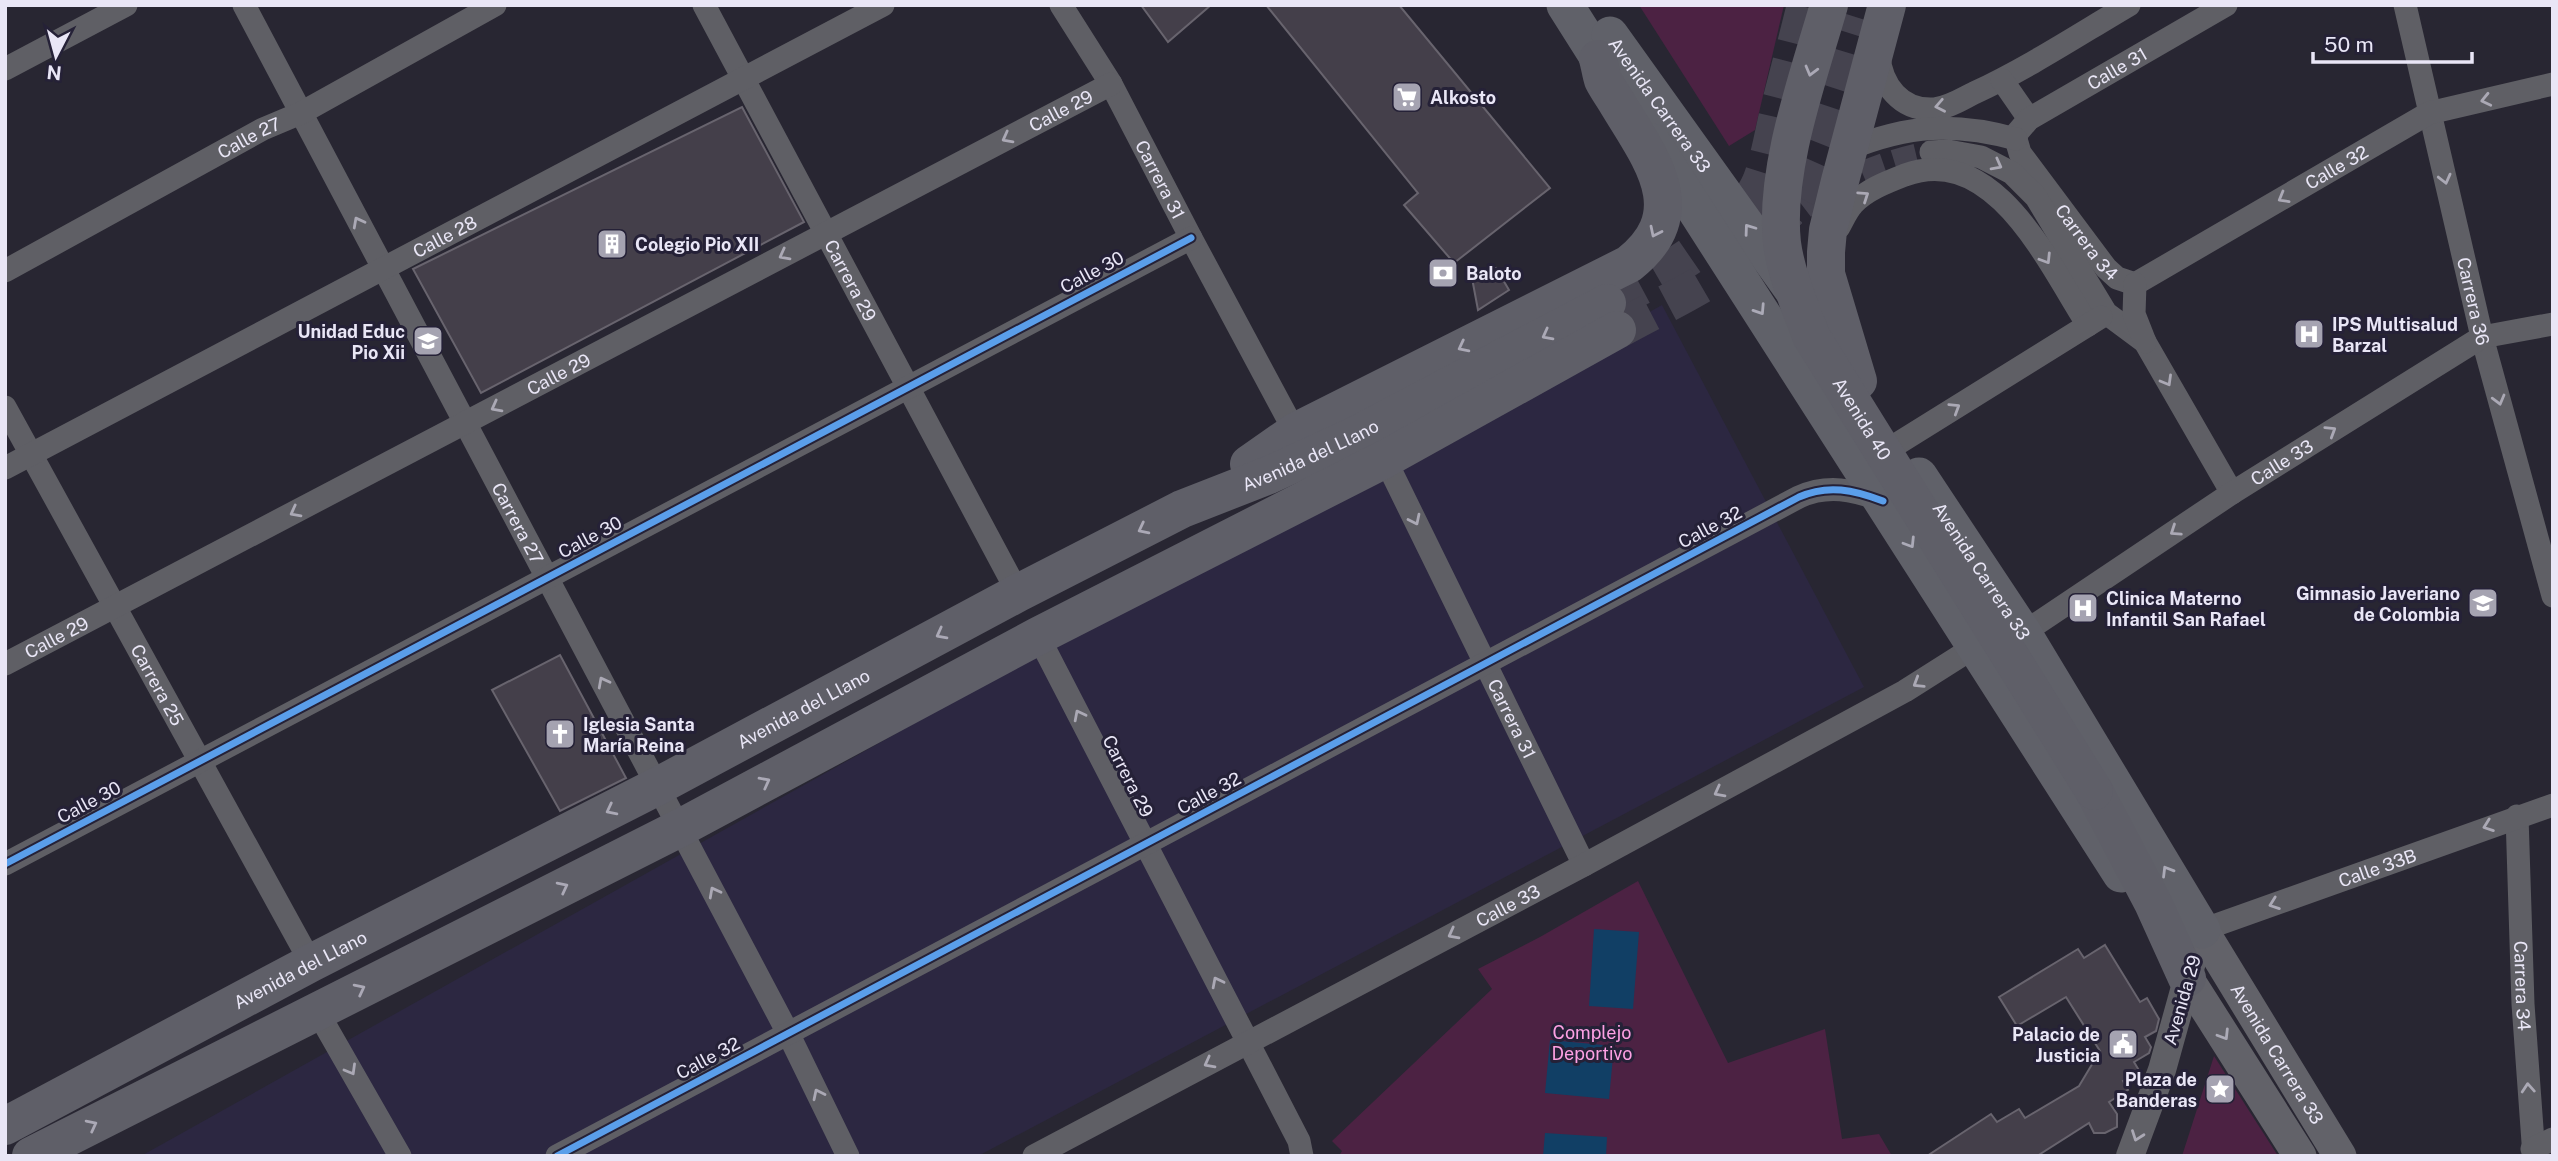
<svg xmlns="http://www.w3.org/2000/svg" width="2558" height="1161" viewBox="0 0 2558 1161" font-family="'Public Sans',sans-serif">
<style>
.built{fill:#2c2741}
.green{fill:#4c2243}
.water{fill:#113f65}
.building{fill:#443f4a;stroke:#68646e;stroke-width:2}
.lines{fill:none;stroke-linecap:round;stroke-linejoin:round}
.minor-tunnel{stroke:#45434f;stroke-width:23;stroke-dasharray:23 11;stroke-linecap:butt}
.trunk-tunnel{stroke:#45434f;stroke-width:38;stroke-dasharray:38 19;stroke-linecap:butt}
.minor{stroke:#5f5f65;stroke-width:23}
.tertiary{stroke:#5f5f65;stroke-width:28}
.secondary{stroke:#626269;stroke-width:33}
.primary{stroke:#606169;stroke-width:37}
.trunk{stroke:#5f5f68;stroke-width:38}
.trunk-bridge{stroke:#5f5f68;stroke-width:38}
.cycleway-casing{stroke:#252137;stroke-width:11}
.cycleway{stroke:#5a9eea;stroke-width:7}
.oneway{stroke:#aba9b6}
.oneway2{stroke:#aba9b5}
.oneway3{stroke:#abaab7}
.oneway4{stroke:#acabb7}
.labels{text-anchor:middle;dominant-baseline:central;stroke-width:6;stroke-linejoin:round;paint-order:stroke}
.street-label{font-size:18px;fill:#e9e6f6;stroke:#252137}
.poi-label{font-size:18px;font-weight:bold;fill:#e9e6f6;stroke:#252137;text-anchor:start}
.park-label{font-size:18px;fill:#fda0e3;stroke:#252137}
</style>
<rect width="100%" height="100%" fill="#282632"/>
<path class="built" d="M1662,305l202,382 -886,469h-837z"/>
<g class="green">
<path d="M1639,5h145l-29,125 -26,16z"/>
<path d="M1638,881l90,182 97,-34 17,110 37,-5 13,22h-553l3,-5 -10,-10 160,-152 -14,-20 62,-32z"/>
<path d="M2214,1056l64,100h-96z"/>
</g>
<g class="water">
<path d="M1594,929l45,3 -6,77 -44,-3z"/>
<path d="M1550,1040l64,6 -5,53 -64,-6z"/>
<path d="M1545,1133l62,4 -1,19h-63z"/>
</g>
<g class="building">
<path d="M1141,5h70l-43,37z"/>
<path d="M1266,5h133l151,183 -96,75 -50,-58 14,-12z"/>
<path d="M742,107l62,115 -323,171 -68,-124z"/>
<path d="M1496,268l13,22 -31,20 -6,-32z"/>
<path d="M560,655l66,123 -66,33 -68,-121z"/>
<path d="M2105,945l35,57 7,-4 12,21 -3,12 -11,6 6,10 -2,6 -15,9 6,10 -17,9 5,9 -19,12 8,12v13l-12,6h-11l-5,-10 -52,33h-110l64,-42 6,8 22,-13 6,9 54,-32 21,-35 -34,-54 -49,29 -18,-29 79,-48 6,9z"/>
</g>
<g class="lines">
<path class="minor-tunnel" d="M1776,227c16,-9 29,-21 44,-31 35,-23 71,-36 111,-44"/>
<g class="trunk-tunnel">
<path d="M1607,303c49,-23 132,-69 154,-121 8,-21 12,-45 17,-67 9,-37 19,-73 28,-110"/>
<path d="M1617,330c50,-28 118,-57 156,-101 46,-53 68,-144 89,-210"/>
</g>
<g class="minor">
<path id="s1" d="M244,5l544,1028 60,123"/>
<path id="s2" d="M704,5l314,588"/>
<path id="s3" d="M1061,5l50,79 80,154 104,194"/>
<path id="s4" d="M2405,5l77,332 71,259"/>
<path d="M1879,55c2,30 22,56 55,54 14,-1 28,-10 40,-16 54,-25 104,-58 155,-88"/>
<path d="M5,69l121,-64"/>
<path d="M2002,80l27,39"/>
<path id="s5" d="M2016,139l1,-6 12,-14 197,-114"/>
<path id="s6" d="M2016,139l4,14 86,115 11,10 18,6"/>
<path d="M1849,149c59,-24 105,-27 167,-10"/>
<path d="M1931,152l17,-1 33,6 31,16 24,24 70,116 39,29 87,151"/>
<path d="M1839,227c4,-7 8,-17 14,-23 13,-14 34,-22 52,-29 90,-33 144,90 183,150"/>
<path id="s7" d="M5,271l258,-142 38,-16 194,-108"/>
<path id="s8" d="M2135,284l294,-171 124,-29"/>
<path d="M2135,284l-1,30 11,28"/>
<path id="s9" d="M5,407l306,556"/>
<path d="M1897,444l204,-127"/>
<path id="s10" d="M1385,459l199,406"/>
<path id="s11" d="M5,468l878,-463"/>
<path id="s12" d="M2023,633l209,-140 250,-156 71,-13"/>
<path d="M1038,636l261,505 3,15"/>
<path id="s13" d="M5,664l1106,-580"/>
<path id="s14" d="M2517,816l6,188 11,152"/>
<path d="M5,864l1186,-626"/>
<path id="s15" d="M2202,930l351,-125"/>
<path d="M317,1011l83,145"/>
<path d="M2532,1149l21,-10"/>
<path d="M557,1156l1242,-659c29,-13 54,-7 82,3"/>
<path id="s16" d="M1034,1156l550,-291 321,-174 71,-45"/>
</g>
<path class="tertiary" d="M2130,1156l32,-86 30,-108"/>
<g class="secondary">
<path id="s17" d="M2202,930l138,226"/>
<path d="M2187,978l113,178"/>
</g>
<g class="primary">
<path d="M1565,5l50,79"/>
<path id="s18" d="M1610,35l182,254"/>
<path d="M1652,142l469,732"/>
<path id="s19" d="M1919,476l104,157 179,297"/>
</g>
<g class="trunk">
<path d="M1858,381l-32,-107v-22l2,-22 12,-49 47,-176"/>
<path d="M1249,464l46,-32 334,-168c66,-52 21,-106 -12,-161 -4,-7 -10,-15 -14,-23 -2,-6 -3,-14 -5,-21"/>
<path d="M2094,791l59,112 34,75"/>
<path id="s20" d="M5,1126l306,-163 347,-177 360,-193 164,-84 87,-34 85,-39 253,-133"/>
<path d="M31,1156l649,-328 358,-192 347,-177 232,-129"/>
</g>
<path class="trunk-bridge" id="s21" d="M1829,5c-20,70 -55,165 -47,238 4,31 18,63 29,93l283,455"/>
<g class="cycleway-casing">
<g id="cycleway">
<path d="M5,864l1186,-626"/>
<path d="M557,1156l1242,-659c29,-13 55,-7 84,4"/>
</g>
</g>
<use href="#cycleway" class="cycleway"/>
</g>
<defs><path id="oneway-chevron" d="M-2-3.5L2.5 0L-2 3.5" fill="none" stroke-width="1.6" stroke-linecap="round" stroke-linejoin="round" transform="scale(1.75)"/></defs>
<g class="oneway">
<use href="#oneway-chevron" transform="translate(1811 71) rotate(105)"/>
<use href="#oneway-chevron" transform="translate(1655 232) rotate(116)"/>
<use href="#oneway-chevron" transform="translate(1547 335) rotate(152)"/>
<use href="#oneway-chevron" transform="translate(1463 347) rotate(153)"/>
<use href="#oneway-chevron" transform="translate(1143 529) rotate(153)"/>
<use href="#oneway-chevron" transform="translate(941 634) rotate(152)"/>
<use href="#oneway-chevron" transform="translate(765 782) rotate(-28)"/>
<use href="#oneway-chevron" transform="translate(611 810) rotate(153)"/>
<use href="#oneway-chevron" transform="translate(563 887) rotate(-27)"/>
<use href="#oneway-chevron" transform="translate(360 989) rotate(-27)"/>
<use href="#oneway-chevron" transform="translate(92 1125) rotate(-27)"/>
</g>
<g class="oneway2">
<use href="#oneway-chevron" transform="translate(2486 100) rotate(167)"/>
<use href="#oneway-chevron" transform="translate(1940 106) rotate(169)"/>
<use href="#oneway-chevron" transform="translate(1007 138) rotate(152)"/>
<use href="#oneway-chevron" transform="translate(1997 165) rotate(28)"/>
<use href="#oneway-chevron" transform="translate(2445 179) rotate(76)"/>
<use href="#oneway-chevron" transform="translate(1864 196) rotate(-34)"/>
<use href="#oneway-chevron" transform="translate(2283 198) rotate(150)"/>
<use href="#oneway-chevron" transform="translate(358 222) rotate(-118)"/>
<use href="#oneway-chevron" transform="translate(784 255) rotate(152)"/>
<use href="#oneway-chevron" transform="translate(2046 259) rotate(58)"/>
<use href="#oneway-chevron" transform="translate(2167 381) rotate(60)"/>
<use href="#oneway-chevron" transform="translate(2499 400) rotate(75)"/>
<use href="#oneway-chevron" transform="translate(496 407) rotate(152)"/>
<use href="#oneway-chevron" transform="translate(1955 408) rotate(-32)"/>
<use href="#oneway-chevron" transform="translate(2331 431) rotate(-32)"/>
<use href="#oneway-chevron" transform="translate(295 512) rotate(152)"/>
<use href="#oneway-chevron" transform="translate(1415 520) rotate(64)"/>
<use href="#oneway-chevron" transform="translate(2175 531) rotate(146)"/>
<use href="#oneway-chevron" transform="translate(603 682) rotate(-118)"/>
<use href="#oneway-chevron" transform="translate(1918 683) rotate(148)"/>
<use href="#oneway-chevron" transform="translate(1079 715) rotate(-117)"/>
<use href="#oneway-chevron" transform="translate(1719 792) rotate(152)"/>
<use href="#oneway-chevron" transform="translate(2488 826) rotate(160)"/>
<use href="#oneway-chevron" transform="translate(714 892) rotate(-118)"/>
<use href="#oneway-chevron" transform="translate(2274 904) rotate(160)"/>
<use href="#oneway-chevron" transform="translate(1453 934) rotate(152)"/>
<use href="#oneway-chevron" transform="translate(1217 982) rotate(-117)"/>
<use href="#oneway-chevron" transform="translate(1209 1063) rotate(152)"/>
<use href="#oneway-chevron" transform="translate(351 1070) rotate(60)"/>
<use href="#oneway-chevron" transform="translate(2528 1088) rotate(-94)"/>
<use href="#oneway-chevron" transform="translate(818 1094) rotate(-116)"/>
<use href="#oneway-chevron" transform="translate(2137 1136) rotate(110)"/>
</g>
<g class="oneway3">
<use href="#oneway-chevron" transform="translate(1749 229) rotate(-126)"/>
<use href="#oneway-chevron" transform="translate(1760 310) rotate(57)"/>
<use href="#oneway-chevron" transform="translate(1910 543) rotate(58)"/>
<use href="#oneway-chevron" transform="translate(2167 871) rotate(-121)"/>
</g>
<use class="oneway4" href="#oneway-chevron" transform="translate(2224 1035) rotate(58)"/>
<defs>
<g id="supermarket-square" transform="scale(1.575)"><rect x="-9" y="-9" width="18" height="18" rx="4" fill="#a5a3b1" stroke="#252137"/><path d="M-6-5.5h2.5l.6 2H6L4.5 2H-2.5L-4.4-4H-6ZM-1.5 3.2a1.3 1.3 0 1 0 .1 0ZM3 3.2a1.3 1.3 0 1 0 .1 0Z" fill="#fff"/></g>
<g id="building-square" transform="scale(1.575)"><rect x="-9" y="-9" width="18" height="18" rx="4" fill="#a5a3b1" stroke="#252137"/><path d="M-4-6H4V6H1V3H-1V6H-4ZM-2.5-4.3h1.7v1.8h-1.7ZM.8-4.3h1.7v1.8H.8ZM-2.5-1h1.7V.8h-1.7ZM.8-1h1.7V.8H.8Z" fill="#fff"/></g>
<g id="bank-square" transform="scale(1.575)"><rect x="-9" y="-9" width="18" height="18" rx="4" fill="#a5a3b1" stroke="#252137"/><path d="M-6-4H6V4H-6ZM0-2.3a2.3 2.3 0 1 0 0 4.6a2.3 2.3 0 1 0 0-4.6Z" fill="#fff"/></g>
<g id="hospital-square" transform="scale(1.575)"><rect x="-9" y="-9" width="18" height="18" rx="4" fill="#a5a3b1" stroke="#252137"/><path d="M-5-5h3v3.5h4V-5h3V5h-3V1.5h-4V5h-3Z" fill="#fff"/></g>
<g id="school-square" transform="scale(1.575)"><rect x="-9" y="-9" width="18" height="18" rx="4" fill="#a5a3b1" stroke="#252137"/><path d="M0-5L7-2L0 1L-7-2ZM-4 1L0 2.5L4 1V4Q0 6-4 4Z" fill="#fff"/></g>
<g id="church-square" transform="scale(1.575)"><rect x="-9" y="-9" width="18" height="18" rx="4" fill="#a5a3b1" stroke="#252137"/><path d="M-1.2-6h2.4v3.5h3.3v2.4h-3.3V6h-2.4V-.1h-3.3v-2.4h3.3Z" fill="#fff"/></g>
<g id="civic-square" transform="scale(1.575)"><rect x="-9" y="-9" width="18" height="18" rx="4" fill="#a5a3b1" stroke="#252137"/><path d="M-.6-6.5H3V-4.5H.6V-3L4-1V1h2V6H-6V1h2V-1L-.6-3ZM-1.2 2.5V6h2.4V2.5Z" fill="#fff"/></g>
<g id="sight-square" transform="scale(1.575)"><rect x="-9" y="-9" width="18" height="18" rx="4" fill="#a5a3b1" stroke="#252137"/><path d="M0-6L1.8-2.2L6-1.7L2.9 1.2L3.7 5.4L0 3.3L-3.7 5.4L-2.9 1.2L-6-1.7L-1.8-2.2Z" fill="#fff"/></g>
</defs>
<g fill-rule="evenodd">
<use href="#supermarket-square" x="1407" y="97"/>
<use href="#building-square" x="612" y="244"/>
<use href="#bank-square" x="1443" y="273"/>
<use href="#hospital-square" x="2309" y="334"/>
<use href="#school-square" x="428" y="341"/>
<use href="#school-square" x="2483" y="603"/>
<use href="#hospital-square" x="2083" y="608"/>
<use href="#church-square" x="560" y="734"/>
<use href="#civic-square" x="2123" y="1044"/>
<use href="#sight-square" x="2220" y="1089"/>
</g>
<g class="labels">
<g class="street-label">
<text stroke="none"><textPath href="#s5" startOffset="126">Calle 31</textPath></text>
<text stroke="none"><textPath href="#s18" startOffset="86">Avenida Carrera 33</textPath></text>
<text stroke="none"><textPath href="#s13" startOffset="1192">Calle 29</textPath></text>
<text stroke="none"><textPath href="#s7" startOffset="278">Calle 27</textPath></text>
<text stroke="none"><textPath href="#s8" startOffset="233">Calle 32</textPath></text>
<text stroke="none"><textPath href="#s3" startOffset="201">Carrera 31</textPath></text>
<text stroke="none"><textPath href="#s11" startOffset="497">Calle 28</textPath></text>
<text stroke="none"><textPath href="#s6" startOffset="126">Carrera 34</textPath></text>
<text transform="translate(1092 272) rotate(-28)">Calle 30</text>
<text stroke="none"><textPath href="#s2" startOffset="312">Carrera 29</textPath></text>
<text stroke="none"><textPath href="#s4" startOffset="304">Carrera 36</textPath></text>
<text stroke="none"><textPath href="#s13" startOffset="625">Calle 29</textPath></text>
<text stroke="none"><textPath href="#s21" startOffset="439">Avenida 40</textPath></text>
<text stroke="none"><textPath href="#s20" startOffset="1468">Avenida del Llano</textPath></text>
<text stroke="none"><textPath href="#s12" startOffset="310">Calle 33</textPath></text>
<text stroke="none"><textPath href="#s1" startOffset="586">Carrera 27</textPath></text>
<text transform="translate(1710 527) rotate(-28)">Calle 32</text>
<text transform="translate(590 537) rotate(-28)">Calle 30</text>
<text stroke="none"><textPath href="#s19" startOffset="114">Avenida Carrera 33</textPath></text>
<text stroke="none"><textPath href="#s13" startOffset="58">Calle 29</textPath></text>
<text stroke="none"><textPath href="#s9" startOffset="317">Carrera 25</textPath></text>
<text stroke="none"><textPath href="#s20" startOffset="901">Avenida del Llano</textPath></text>
<text stroke="none"><textPath href="#s10" startOffset="289">Carrera 31</textPath></text>
<text transform="translate(1128 776) rotate(63)">Carrera 29</text>
<text transform="translate(1209 793) rotate(-28)">Calle 32</text>
<text transform="translate(89 802) rotate(-28)">Calle 30</text>
<text stroke="none"><textPath href="#s15" startOffset="186">Calle 33B</textPath></text>
<text stroke="none"><textPath href="#s16" startOffset="536">Calle 33</textPath></text>
<text stroke="none"><textPath href="#s20" startOffset="334">Avenida del Llano</textPath></text>
<text stroke="none"><textPath href="#s14" startOffset="170">Carrera 34</textPath></text>
<text transform="translate(2182 1000) rotate(-74)">Avenida 29</text>
<text stroke="none"><textPath href="#s17" startOffset="145">Avenida Carrera 33</textPath></text>
<text transform="translate(708 1058) rotate(-28)">Calle 32</text>
</g>
<g class="poi-label">
<text x="1430" y="97">Alkosto</text>
<text x="635" y="244">Colegio Pio XII</text>
<text x="1466" y="273">Baloto</text>
<text x="2332" y="324">IPS Multisalud<tspan x="2332" dy="21">Barzal</tspan></text>
<text x="405" y="331" text-anchor="end">Unidad Educ<tspan x="405" dy="21">Pio Xii</tspan></text>
<text x="2460" y="593" text-anchor="end">Gimnasio Javeriano<tspan x="2460" dy="21">de Colombia</tspan></text>
<text x="2106" y="598">Clinica Materno<tspan x="2106" dy="21">Infantil San Rafael</tspan></text>
<text x="583" y="724">Iglesia Santa<tspan x="583" dy="21">María Reina</tspan></text>
<text x="2100" y="1034" text-anchor="end">Palacio de<tspan x="2100" dy="21">Justicia</tspan></text>
<text x="2197" y="1079" text-anchor="end">Plaza de<tspan x="2197" dy="21">Banderas</tspan></text>
</g>
<g class="park-label">
<text x="1592" y="1032">Complejo<tspan x="1592" dy="21">Deportivo</tspan></text>
</g>
</g>
<rect width="2558" height="1161" fill="none" stroke="#e9e6f6" stroke-width="14"/>
<g transform="translate(56 56) rotate(186)" stroke="#252137" stroke-width="5" paint-order="stroke">
<path d="M0-5L12 26L0 18L-12 26Z" fill="#e9e6f6"/>
<text y="-10" font-size="19" font-weight="bold" text-anchor="middle" fill="#e9e6f6">N</text>
</g>
<path d="M2313 52v10h159v-10" fill="none" stroke="#e9e6f6" stroke-width="3.5"/>
<text x="2324" y="52" font-size="21" fill="#e9e6f6" stroke="#252137" stroke-width="5" paint-order="stroke">50 m</text>
</svg>
